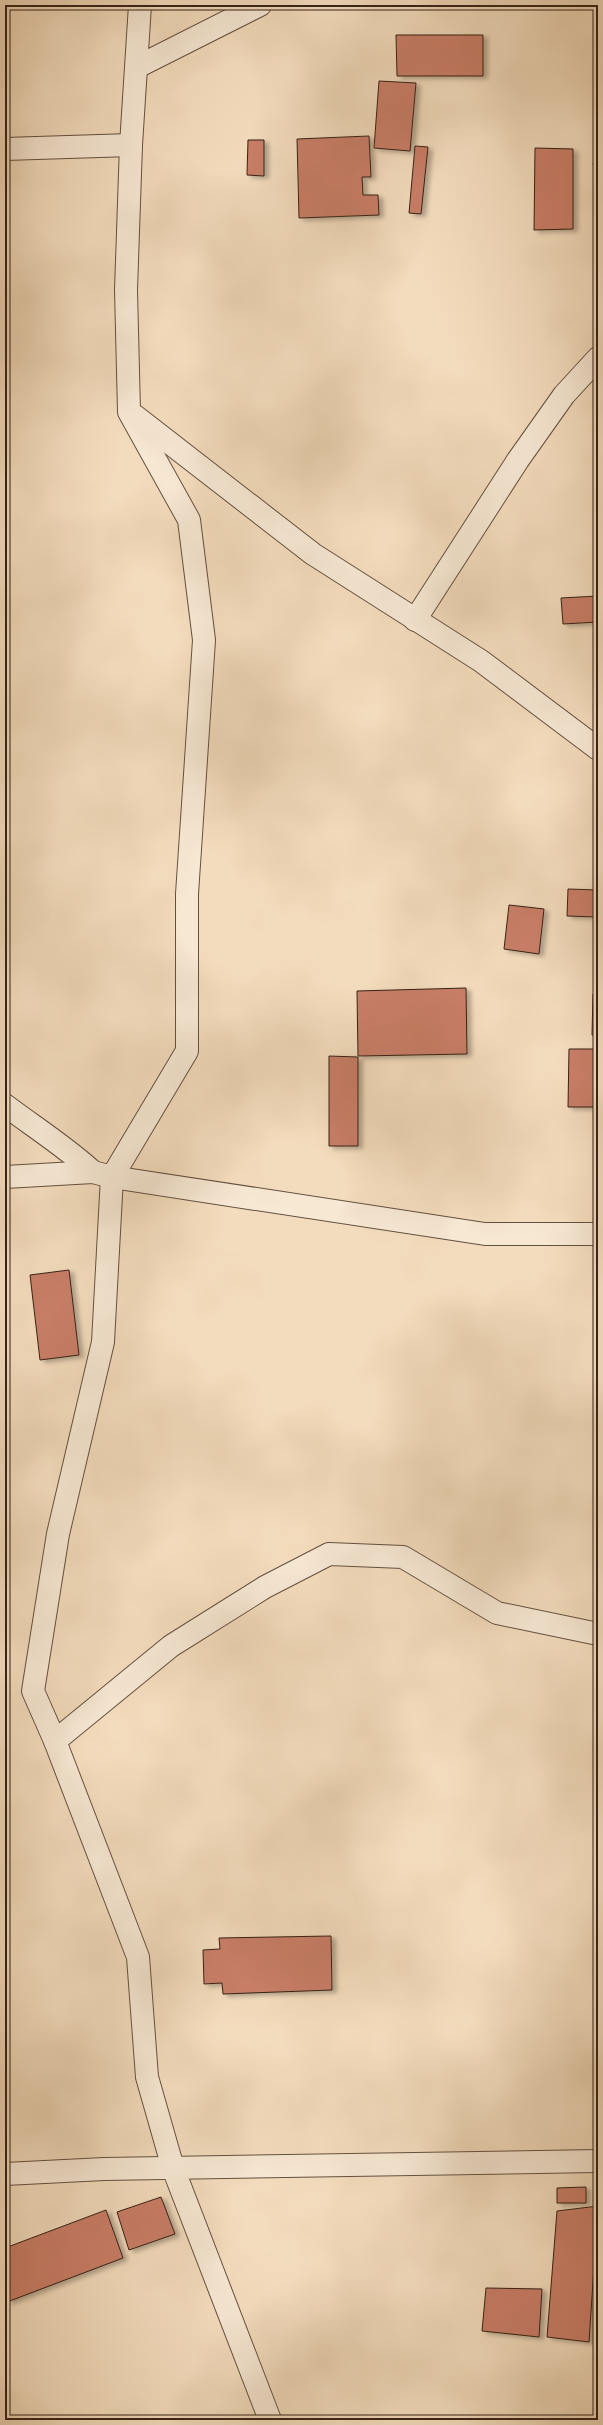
<svg xmlns="http://www.w3.org/2000/svg" width="603" height="2425" viewBox="0 0 603 2425" font-family="'Libre Bodoni',serif">
<style>
.building{fill:#c97e67;stroke:#352217;filter:url(#shadow)}
.lines{fill:none;stroke-linecap:round;stroke-linejoin:round}
.minor-casing{stroke:#645040;stroke-width:24}
.minor{stroke:#f7e8d4;stroke-width:22}
</style>
<defs>
<filter id="shadow"><feDropShadow dx="4.5" dy="2.5" stdDeviation="2" flood-color="#0004"/></filter>
</defs>
<rect width="100%" height="100%" fill="#f3dcbd"/>
<filter id="stains"><feTurbulence type="fractalNoise" baseFrequency=".005" numOctaves="4"/><feColorMatrix values="0 0 0 0 .2 0 0 0 0 .09 0 0 0 0 .02 0 0 0 .5 -.17"/></filter>
<radialGradient id="worn" r=".72"><stop offset=".6" stop-color="#630" stop-opacity="0"/><stop offset="1" stop-color="#630" stop-opacity=".3"/></radialGradient>
<g class="building">
<path d="M396,35h87v41h-86z"/>
<path d="M379,81l37,2 -6,68 -36,-3z"/>
<path d="M369,136l2,41h-9l1,18h15l1,20 -80,3 -2,-79z"/>
<path d="M598,139v27l-5,-1z"/>
<path d="M248,140h16v36l-17,-1z"/>
<path d="M415,146l13,1 -7,67 -12,-1z"/>
<path d="M535,148l38,1v80l-39,1z"/>
<path d="M598,596v26l-35,2 -2,-26z"/>
<path d="M568,889l30,1v27l-31,-1z"/>
<path d="M509,905l35,4 -5,45 -35,-5z"/>
<path d="M466,988l1,66 -109,2 -1,-65z"/>
<path d="M593,994h5v41h-6z"/>
<path d="M569,1049h29v58h-30z"/>
<path d="M329,1056l29,1v89h-29z"/>
<path d="M69,1270l10,85 -39,5 -10,-85z"/>
<path d="M331,1936l1,54 -109,4 -1,-11 -18,1 -1,-34 17,-1 -1,-11z"/>
<path d="M586,2187v16h-29v-15z"/>
<path d="M161,2197l14,37 -46,16 -12,-38z"/>
<path d="M598,2206l-9,136 -42,-5 10,-126z"/>
<path d="M106,2210l17,48 -116,44 -2,-54z"/>
<path d="M486,2288l56,1 -3,48 -57,-6z"/>
</g>
<g class="lines">
<g class="minor-casing">
<g id="minor">
<path d="M140,5l-9,140 -5,145 3,122 60,108 15,120 -17,254v157l-75,126 -9,165 -45,192 -25,157 22,50 83,216 9,120 26,91 97,252"/>
<path d="M137,67l123,-62"/>
<path d="M5,149l126,-4"/>
<path d="M135,416l178,138 168,107 117,88"/>
<path d="M415,620l103,-160 46,-65 34,-37"/>
<path d="M5,1105c29,22 61,42 88,67"/>
<path d="M5,1177l88,-5 19,5 373,57h113"/>
<path d="M55,1741l116,-95 94,-59 64,-33 74,3 94,56 101,21"/>
<path d="M5,2174l99,-5 494,-8"/>
</g>
</g>
<use href="#minor" class="minor"/>
</g>
<rect width="603" height="2425" fill="none" stroke="#f3dcbd" stroke-width="20"/>
<rect x="6" y="6" width="591" height="2413" fill="none" stroke="#352217" stroke-width="2"/>
<rect x="10" y="10" width="583" height="2405" fill="none" stroke="#352217"/>
<rect width="100%" height="100%" filter="url(#stains)"/>
<rect width="100%" height="100%" fill="url(#worn)"/>
</svg>
